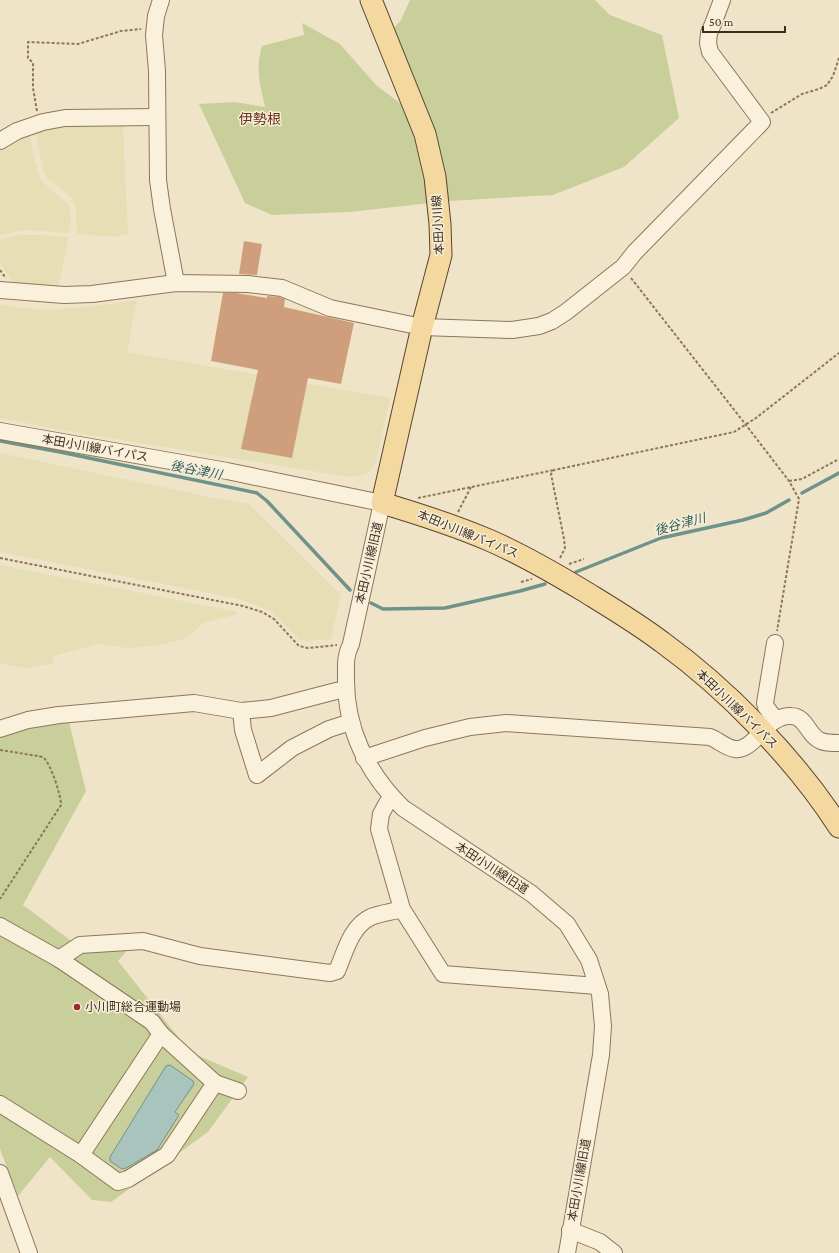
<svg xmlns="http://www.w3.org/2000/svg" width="839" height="1253" viewBox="0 0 839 1253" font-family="'Crimson Pro','Noto Sans JP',serif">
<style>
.farmland{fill:#e6deb5}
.green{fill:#c9cf9b}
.water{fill:#a9c4bc;stroke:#6f938a}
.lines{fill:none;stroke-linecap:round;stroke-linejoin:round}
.stream{stroke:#6f938a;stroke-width:3.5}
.building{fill:#cf9f7d}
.minor-casing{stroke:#8d765c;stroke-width:18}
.major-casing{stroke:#5b4430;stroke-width:23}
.path{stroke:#8d765c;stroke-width:2;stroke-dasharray:3 2;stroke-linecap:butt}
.minor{stroke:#faf1dc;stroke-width:16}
.major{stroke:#f3d9a0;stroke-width:21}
.poi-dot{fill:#9e2a2b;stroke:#f7eed8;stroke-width:1.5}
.labels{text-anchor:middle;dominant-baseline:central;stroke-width:3;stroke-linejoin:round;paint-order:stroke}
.street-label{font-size:12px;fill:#3d2e20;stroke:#f7eed8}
.poi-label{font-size:12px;fill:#3d2e20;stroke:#f7eed8;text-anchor:start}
.water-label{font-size:13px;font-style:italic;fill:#2f5d5a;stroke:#f7eed8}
.quarter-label{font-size:14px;fill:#6b2e1e;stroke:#f7eed8}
</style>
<rect width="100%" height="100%" fill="#f0e4c8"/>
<g class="farmland">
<path d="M55,124l68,2 5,108 -13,3 -38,-3 -1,-24 -5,-13 -23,-18 -5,-9 -8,-41z"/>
<path d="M29,132l4,21 7,25 8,9 21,18 2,17 -2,11 -44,-3 -25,5v-88z"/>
<path d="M19,235h21l29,2 -11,51 -44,-3 -14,-22v-23z"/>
<path d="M137,300l-10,52 263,46 -14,64 -10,13 -16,2 -278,-45 -72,-14v-114l20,4 32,2 51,-5z"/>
<path d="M0,453l219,46 30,5 92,91 -10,44 -25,2 -6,-1 -28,-28 -13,-6 -24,-8 -235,-46z"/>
<path d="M0,565l143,28 94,19 -2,3 -32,8 -9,9 -11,7 -30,7 -25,2 -29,-4 -45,12 -2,8 -28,4 -24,-5z"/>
</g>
<g class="green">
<path d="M410,0h185l15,15 52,20 17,83 -55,49 -71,28 -104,6 -100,11 -77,3 -27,-12 -46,-99 36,-2 30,5c-5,-23 -10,-37 -3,-61l42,-11 -2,-12 38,21 36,41 25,19 16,-10 -24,-65 8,-9z"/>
<path d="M69,722l17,69 -63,114 59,44 49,-3 -13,15 72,91 58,25 -40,55 -97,70 -19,-2 -42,-43 -32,39 -18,-47v-413l28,-10z"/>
</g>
<path class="water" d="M170,1065l23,16 1,3 -19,28 4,3 -22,35 -31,18 -4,1 -12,-8v-4l56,-91z"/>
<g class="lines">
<g class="stream">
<path d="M0,441l60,11 197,41 10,8 83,89"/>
<path d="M802,493l37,-20"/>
<path d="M576,572l85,-34 82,-18 23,-7 23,-13"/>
<path d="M371,603l12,6 62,-1 75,-17 25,-7"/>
</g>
</g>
<g class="building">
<path d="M244,241l18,3 -5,31 -18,-1z"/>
<path d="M223,293h13l31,5v-2l13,1 5,2 -1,8 70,16 -13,61 -33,-6 -16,80 -51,-9 17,-79 -47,-9z"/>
</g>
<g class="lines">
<g class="minor-casing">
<g id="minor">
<path d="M161,0l-5,16 -2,19 3,36 1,109 4,29 14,74"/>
<path d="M0,141l17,-10 26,-9 22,-4 92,-1"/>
<path d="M0,290l64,5 28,-1 84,-11 72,1 34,4 48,20 92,19 90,3 27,-4 13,-5 14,-9 57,-45 12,-15 127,-130 -52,-70 -2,-9 1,-10 4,-9 9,-24"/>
<path d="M0,431l227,40 155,32 -31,141c-6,12 -5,20 -5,33 -1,51 21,96 57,131l129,86 35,30 22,36 11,34 3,32 -2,29 -34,198"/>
<path d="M775,643l-10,60 1,4 9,12"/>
<path d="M241,711l2,19 14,45 35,-27 37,-19 22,-7"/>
<path d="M0,729l28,-9 31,-5 135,-12 47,8 30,-3 65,-17 10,-1"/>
<path d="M364,758l61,-20 45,-11 36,-4 204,14c8,3 16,11 25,12 19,3 32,-35 56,-33 15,0 17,20 30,25 5,2 12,2 18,2"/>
<path d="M393,798l-6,5 -6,11 -2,15 23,80 41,65 154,12"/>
<path d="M0,926l59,33 93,63 9,12 -80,121 -81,-51"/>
<path d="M59,959l21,-14 63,-4 57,15 130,17 7,-2c8,-19 14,-45 34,-54 10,-4 21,-5 31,-8"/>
<path d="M161,1034l54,49 23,8"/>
<path d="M81,1155l37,27 10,-3 39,-24 48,-72"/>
<path d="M0,1173l29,80"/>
<path d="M570,1230l30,12 14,11"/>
</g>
</g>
<g class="major-casing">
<path id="major" d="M371,0l54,134 10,43 5,47 1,31 -19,72 -40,176c37,11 74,23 109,38 32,14 63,32 93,50 26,16 53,32 78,51 65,47 134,118 177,185"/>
</g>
<g class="path">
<path d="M37,111l-4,-23v-25l-5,-5v-16l50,2 43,-13 20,-2"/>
<path d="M771,113l31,-19 17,-5 8,-4 6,-9 6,-18"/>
<path d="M0,270l5,7"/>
<path d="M631,278l115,147 43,56 10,18 -22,132"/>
<path d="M789,481l13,-2 37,-20"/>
<path d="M418,498l136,-28"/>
<path d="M458,512l13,-25"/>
<path d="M0,558l243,48 19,6 12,7 25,27 9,2 29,-3"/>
<path d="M560,558l5,-10 -1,-9 -13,-65 3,-4 180,-38 22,-14 83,-65"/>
<path d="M569,564l15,-5"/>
<path d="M521,582l11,-3"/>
<path d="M0,750l38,6c1,0 5,1 6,2 7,7 17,37 17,47l-61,94"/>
</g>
<use href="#minor" class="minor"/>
<use href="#major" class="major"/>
</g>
<circle class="poi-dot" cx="77" cy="1007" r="4"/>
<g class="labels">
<g class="street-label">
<text transform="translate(438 225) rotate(-93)">本田小川線</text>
<text transform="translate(95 448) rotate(10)">本田小川線バイパス</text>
<text transform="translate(468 534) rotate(22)">本田小川線バイパス</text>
<text transform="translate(369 563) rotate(-77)">本田小川線旧道</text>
<text transform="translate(737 709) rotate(44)">本田小川線バイパス</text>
<text transform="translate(492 868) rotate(33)">本田小川線旧道</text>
<text transform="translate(579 1180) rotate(-80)">本田小川線旧道</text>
</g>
<g class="poi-label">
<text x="85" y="1007">小川町総合運動場</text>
</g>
<g class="water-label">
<text transform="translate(196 470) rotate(11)">後谷津川</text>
<text transform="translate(680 524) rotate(-15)">後谷津川</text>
</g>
<g class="quarter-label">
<text x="260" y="119">伊勢根</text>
</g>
</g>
<path d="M703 26v6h82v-6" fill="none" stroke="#3d2e20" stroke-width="2"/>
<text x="709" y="26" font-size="12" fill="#3d2e20" stroke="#f7eed8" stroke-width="3" paint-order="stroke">50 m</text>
</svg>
